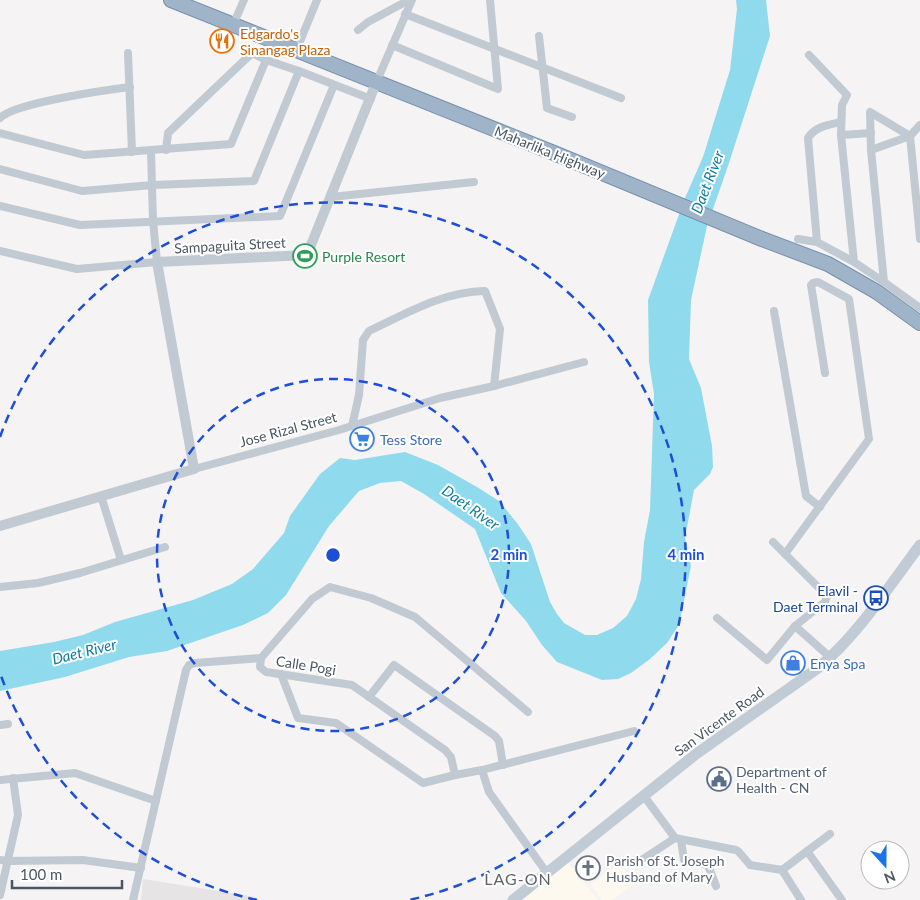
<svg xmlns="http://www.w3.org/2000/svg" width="920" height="900" viewBox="0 0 920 900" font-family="Lato,sans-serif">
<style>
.commercial{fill:#fdf9ef}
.education{fill:#e6e4e5}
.water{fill:#90daee}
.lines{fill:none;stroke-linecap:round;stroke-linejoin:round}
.trunk-casing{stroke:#7690ad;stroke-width:16}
.minor{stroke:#c1cad2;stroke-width:8}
.tertiary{stroke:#c1cad2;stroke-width:10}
.secondary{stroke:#c1cbd6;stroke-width:11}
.trunk{stroke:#9fb4c9;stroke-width:14}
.ring{fill:none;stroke:#1d4ed8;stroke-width:2.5;stroke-dasharray:9 6}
.labels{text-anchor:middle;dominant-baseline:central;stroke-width:4;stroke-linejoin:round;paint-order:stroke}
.food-label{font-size:14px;fill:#c56008;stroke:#fff;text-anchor:start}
.street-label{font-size:14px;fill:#4a5661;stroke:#fff}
.leisure-label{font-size:14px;fill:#27864d;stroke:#fff;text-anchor:start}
.shop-label{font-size:14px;fill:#366cbe;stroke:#fff;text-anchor:start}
.transit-label{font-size:14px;fill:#164399;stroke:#fff;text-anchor:end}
.service-label{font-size:14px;fill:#4e5e75;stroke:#fff;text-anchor:start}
.worship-label{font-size:14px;fill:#5b616d;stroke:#fff;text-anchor:start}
.water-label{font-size:15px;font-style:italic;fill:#0c7c9b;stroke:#fff}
.quarter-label{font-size:16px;letter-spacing:1px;fill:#5f6368;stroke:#fff}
.centre{fill:#1d4ed8;stroke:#fff;stroke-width:2.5}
.ring-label{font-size:15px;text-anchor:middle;font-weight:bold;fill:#1d4ed8;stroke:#fff;stroke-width:4;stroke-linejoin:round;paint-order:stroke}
</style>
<rect width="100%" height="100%" fill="#f5f3f3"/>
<g class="commercial">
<path d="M567,861l31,39h-79z"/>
<path d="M619,863l16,20 -22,17h-11l-12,-15z"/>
</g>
<path class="education" d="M143,879l113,18v3h-115z"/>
<path class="water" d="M736,0h30l4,36 -42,130 -21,60 -16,74 -2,59 12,29 11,58 1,21 -3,7 -16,16 -9,48 6,28 -12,59 -12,18 -17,16 -19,14 -13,6 -16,1 -45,-18 -15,-17 -16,-24 -25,-28 -26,-64 -51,-35 -23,-13 -21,2 -21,8 -30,35 -43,69 -18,18 -25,12 -76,26 -38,6 -64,20 -65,14v-40l54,-9 29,-7 32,-13 78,-22 39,-16 21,-15 31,-36 6,-17 30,-42 20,-16 15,2 50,-8 33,13 39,22 22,14 18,22 14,21 19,58 7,12 7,9 21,12h12l16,-7 14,-12 9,-17 5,-20 3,-37 6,-32 4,-116 -5,-32 -1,-62 37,-102 18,-41 27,-87 7,-61z"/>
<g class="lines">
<g class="trunk-casing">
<path id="trunk" d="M171,0l383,153 208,86 66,25 49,28 43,31"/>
</g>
<g class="minor">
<path d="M405,14l216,84"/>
<path d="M233,25l11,-25"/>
<path d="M358,30l10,-8 41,-22"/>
<path d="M539,36l8,72 25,9"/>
<path d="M392,45l106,44 -8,-89"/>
<path d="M296,51l21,-51"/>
<path d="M128,53l4,99"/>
<path d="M809,55l38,40 -5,10 -1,30 13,127 30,20"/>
<path d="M376,83l36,-83"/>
<path d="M0,118c14,-15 106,-28 130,-31"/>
<path d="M920,125l-10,11 -40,-24 1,38 13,132 36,26"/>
<path d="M0,133l84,22 147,-11 35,-84 33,11"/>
<path d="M841,135l30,-2"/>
<path d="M166,150l2,-17 84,-80 14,7"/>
<path d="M871,150l39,-14 7,71"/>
<path d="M0,169l82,22 71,-6 101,-4 45,-110 72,28"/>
<path d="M331,197l143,-15"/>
<path d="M919,205l-2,2 3,32"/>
<path d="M0,206l80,19 200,-9 54,-131"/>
<path d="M798,239l19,3 37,20"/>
<path d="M817,242l-9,-104c8,-12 20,-13 33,-16"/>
<path d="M0,251l77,18 80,-7 -4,-41 -2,-70"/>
<path d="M774,311l32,185 14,11"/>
<path d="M352,426l7,-31 4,-55 6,-9c38,-18 73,-39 116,-40l15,38 -6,57"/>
<path d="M194,469l145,-39 101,-32 54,-12 90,-24"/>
<path d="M101,496l20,64"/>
<path d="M785,554l84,-115 -20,-140 -31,-17 -5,1 -2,2 14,88"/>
<path d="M0,587l38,-4 42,-10 85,-26"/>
<path d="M717,618l50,42 28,-34 30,-24 2,-6 -54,-54"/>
<path d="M795,626l36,32"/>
<path d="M261,658l51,-59 18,-12 41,11 44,19 113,95"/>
<path d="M281,674l17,44 38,5 87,60 32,-8"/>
<path d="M369,697l25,-32 101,71 4,5 4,24"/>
<path d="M0,725l8,-1"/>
<path d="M482,770l152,-39"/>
<path d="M0,780l75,-7 81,28"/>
<path d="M644,796l31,42 61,12 2,1 12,14 32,5 19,30"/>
<path d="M681,840l3,20 24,5 8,21"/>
<path d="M807,851l35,49"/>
<path d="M0,860l8,1 75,-1 58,8"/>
<path d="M640,861l35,-23"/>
<path d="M782,870l48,-36"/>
<path d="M0,895l18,-80 -5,-37"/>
<path d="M133,900l53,-230 3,-5 6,-2 66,-5 -1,9 6,5 86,13 93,65 6,7 4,18 27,-5 7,22 58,81"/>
</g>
<path class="tertiary" d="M0,526l194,-57 -37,-207 150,-7 69,-172"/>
<path class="secondary" d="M513,900l183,-146 122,-86c39,-32 72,-83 102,-123"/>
<use href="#trunk" class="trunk"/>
</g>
<g class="ring">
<circle cx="333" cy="555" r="176"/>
<path d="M257 900A353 353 0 0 1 0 673M0 437A353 353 0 1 1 409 900"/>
</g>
<defs>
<g id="restaurant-ring" transform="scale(1.25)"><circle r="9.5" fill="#fff" stroke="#e8710a" stroke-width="1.5"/><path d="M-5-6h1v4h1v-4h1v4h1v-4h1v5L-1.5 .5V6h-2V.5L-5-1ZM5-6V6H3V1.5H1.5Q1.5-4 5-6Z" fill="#e8710a"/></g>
<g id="stadium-ring" transform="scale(1.25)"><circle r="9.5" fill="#fff" stroke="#2e9e5b" stroke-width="1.5"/><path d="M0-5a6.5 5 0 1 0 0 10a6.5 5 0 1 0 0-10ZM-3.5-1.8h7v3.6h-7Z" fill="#2e9e5b"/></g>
<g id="supermarket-ring" transform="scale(1.25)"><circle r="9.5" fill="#fff" stroke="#3f7fe0" stroke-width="1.5"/><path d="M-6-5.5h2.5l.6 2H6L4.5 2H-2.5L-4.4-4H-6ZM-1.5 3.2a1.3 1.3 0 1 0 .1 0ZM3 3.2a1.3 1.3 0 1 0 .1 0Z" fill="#3f7fe0"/></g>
<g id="bus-ring" transform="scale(1.25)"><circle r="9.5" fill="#fff" stroke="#1a4fb4" stroke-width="1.5"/><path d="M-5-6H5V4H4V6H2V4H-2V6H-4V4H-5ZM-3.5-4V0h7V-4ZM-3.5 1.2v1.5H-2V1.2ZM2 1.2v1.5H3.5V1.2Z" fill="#1a4fb4"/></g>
<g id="shop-ring" transform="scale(1.25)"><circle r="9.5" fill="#fff" stroke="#3f7fe0" stroke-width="1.5"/><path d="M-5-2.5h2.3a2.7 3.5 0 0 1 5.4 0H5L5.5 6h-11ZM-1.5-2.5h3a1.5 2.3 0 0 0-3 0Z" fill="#3f7fe0"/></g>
<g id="civic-ring" transform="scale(1.25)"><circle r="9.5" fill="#fff" stroke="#5c6f8a" stroke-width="1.5"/><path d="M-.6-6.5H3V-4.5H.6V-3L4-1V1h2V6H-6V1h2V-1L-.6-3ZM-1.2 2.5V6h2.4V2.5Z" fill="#5c6f8a"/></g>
<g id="church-ring" transform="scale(1.25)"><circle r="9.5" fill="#fff" stroke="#6b7280" stroke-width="1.5"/><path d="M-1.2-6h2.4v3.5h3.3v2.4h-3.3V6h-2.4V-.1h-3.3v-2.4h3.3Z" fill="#6b7280"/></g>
</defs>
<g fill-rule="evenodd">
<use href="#restaurant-ring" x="222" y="41"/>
<use href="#stadium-ring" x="305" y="256"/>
<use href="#supermarket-ring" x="362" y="439"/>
<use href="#bus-ring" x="876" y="598"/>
<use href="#shop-ring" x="793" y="663"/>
<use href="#civic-ring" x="719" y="779"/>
<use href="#church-ring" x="588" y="868"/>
</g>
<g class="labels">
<g class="food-label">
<text x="240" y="33">Edgardo's<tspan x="240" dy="16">Sinangag Plaza</tspan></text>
</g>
<g class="street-label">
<text transform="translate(550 152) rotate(22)">Maharlika Highway</text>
<text transform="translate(230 245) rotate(-3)">Sampaguita Street</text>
<text transform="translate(288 429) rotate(-15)">Jose Rizal Street</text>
<text transform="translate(306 665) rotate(9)">Calle Pogi</text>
<text transform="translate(719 721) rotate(-36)">San Vicente Road</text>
</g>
<g class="leisure-label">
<text x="322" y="256">Purple Resort</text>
</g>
<g class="shop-label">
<text x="380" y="439">Tess Store</text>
<text x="810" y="663">Enya Spa</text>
</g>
<g class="transit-label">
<text x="858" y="590">Elavil -<tspan x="858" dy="16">Daet Terminal</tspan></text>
</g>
<g class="service-label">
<text x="736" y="771">Department of<tspan x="736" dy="16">Health - CN</tspan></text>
</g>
<g class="worship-label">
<text x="606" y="860">Parish of St. Joseph<tspan x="606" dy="16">Husband of Mary</tspan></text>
</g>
<g class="water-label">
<text transform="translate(707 182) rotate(-69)">Daet River</text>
<text transform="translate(471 507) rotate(35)">Daet River</text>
<text transform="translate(84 651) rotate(-14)">Daet River</text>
</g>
<g class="quarter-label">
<text x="518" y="878">LAG-ON</text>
</g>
</g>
<circle cx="333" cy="555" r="8" class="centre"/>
<g class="ring-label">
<text x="509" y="560">2 min</text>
<text x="686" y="560">4 min</text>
</g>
<g transform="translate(885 865) rotate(159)"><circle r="24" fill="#ffffff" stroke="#b7bbc0"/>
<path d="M0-4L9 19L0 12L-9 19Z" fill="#1a73e8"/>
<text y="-8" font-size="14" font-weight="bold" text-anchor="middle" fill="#4a5661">N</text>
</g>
<path d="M12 880v8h110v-8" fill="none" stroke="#4a5661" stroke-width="2.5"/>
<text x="20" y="880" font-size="15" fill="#4a5661" stroke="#ffffff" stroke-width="4" paint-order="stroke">100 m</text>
</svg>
